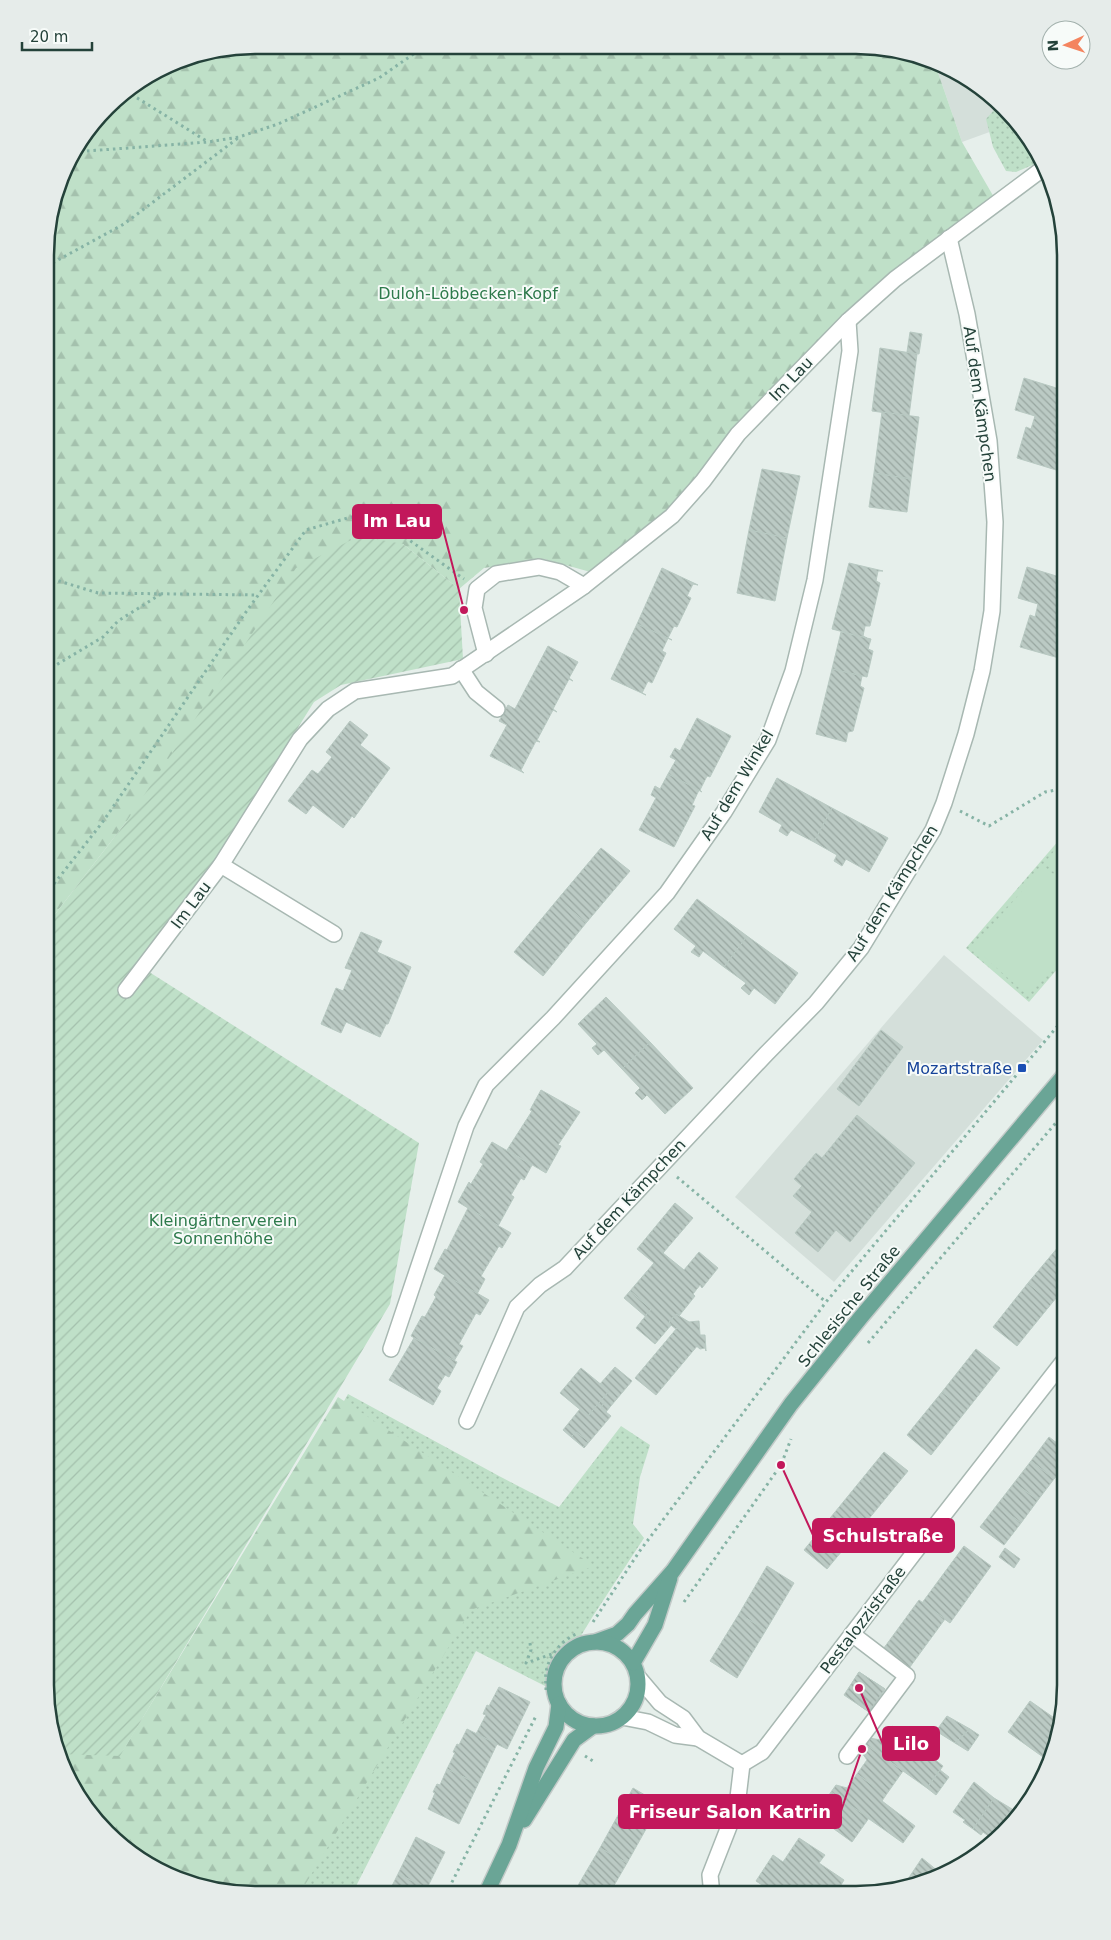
<svg xmlns="http://www.w3.org/2000/svg" width="1111" height="1940" viewBox="0 0 1111 1940" font-family="'DejaVu Sans',sans-serif">
<style>
.built{fill:#d4dfda}
.grass{fill:url(#grass-dots)}
.forest{fill:url(#forest-firs)}
.garden{fill:url(#garden-furrows)}
.pitch{fill:#bfe0c8}
.building{fill:url(#building-back-hatch);stroke:#b8c9c2}
.lines{fill:none;stroke-linecap:round;stroke-linejoin:round}
.minor-casing{stroke:#a8b8b2;stroke-width:18}
.major-casing{stroke:#c2cac8;stroke-width:18}
.path{stroke:#86b3a5;stroke-width:3;stroke-dasharray:2.5 4;stroke-linecap:butt}
.minor{stroke:#fff;stroke-width:15}
.major{stroke:#6aa596;stroke-width:15}
.transit-dot{fill:#1a4fb4;stroke:#f7fbf9;stroke-width:2}
.labels{text-anchor:middle;dominant-baseline:central;stroke-width:4;stroke-linejoin:round;paint-order:stroke}
.park-label{font-size:16px;fill:#2d7a4b;stroke:#f7fbf9}
.street-label{font-size:16px;fill:#24423a;stroke:#f7fbf9}
.transit-label{font-size:16px;fill:#164399;stroke:#f7fbf9;text-anchor:end}
.rim{fill:none;stroke:#24423a;stroke-width:2.5}
.leader{fill:none;stroke:#c2185b;stroke-width:2}
.callout-dot{fill:#c2185b;stroke:#f7fbf9;stroke-width:2}
.callout{fill:#c2185b;stroke:#c2185b;stroke-width:2}
.callout-label{font-size:18px;text-anchor:middle;font-weight:bold;fill:#fff}
</style>
<defs>
<pattern id="grass-dots" width="8" height="8" patternUnits="userSpaceOnUse" patternTransform="scale(1.25)"><rect width="8" height="8" fill="#bfe0c8"/><path d="M2 2h.1M6 6h.1" fill="none" stroke="#a4c1ad" stroke-width="1.8" stroke-linecap="round"/></pattern>
<pattern id="forest-firs" width="22" height="20" patternUnits="userSpaceOnUse" patternTransform="scale(1.25)"><rect width="22" height="20" fill="#bfe0c8"/><path d="M5 1l3.5 6h-7zM16 11l3.5 6h-7z" fill="#a4c1ad"/></pattern>
<pattern id="garden-furrows" width="10" height="10" patternUnits="userSpaceOnUse" patternTransform="scale(1.25)"><rect width="10" height="10" fill="#bfe0c8"/><path d="M-1 1l2-2M0 10L10 0M9 11l2-2" fill="none" stroke="#a4c1ad"/></pattern>
<pattern id="building-back-hatch" width="6" height="6" patternUnits="userSpaceOnUse" patternTransform="scale(1.25)"><rect width="6" height="6" fill="#bbcac4"/><path d="M-1 5l2 2M0 0l6 6M5-1l2 2" fill="none" stroke="#98a6a0"/></pattern>
</defs>
<rect width="100%" height="100%" fill="#e6efeb"/>
<g class="built">
<path d="M934,61l15,5 45,31 23,25 -55,20z"/>
<path d="M944,955l99,85 -209,242 -99,-85z"/>
</g>
<g class="grass">
<path d="M1003,106l28,32 11,23 -26,11 -10,-1 -13,-24 -7,-28 9,-10z"/>
<path d="M1066,832v127l-37,43 -63,-54z"/>
<path d="M348,1394l151,82 60,31 62,-81 29,19 -10,32 -7,47 11,14 -51,78 -44,72 -73,-37 -124,243 -125,-1 -53,-14 -57,-36 -37,-41 -24,-49 -4,-25h5l71,41 135,-224z"/>
</g>
<g class="forest">
<path d="M254,45l643,4 37,12 28,81 33,57 -153,119 -174,197 -74,58 -50,-14 -60,9 -25,21 -56,-45 -277,278 -80,104 1,-699 20,-65 49,-65 59,-36z"/>
<path d="M338,1397l256,169 -123,44 -171,283h-73l-53,-14 -57,-36 -37,-41 -23,-48 63,1z"/>
</g>
<path class="garden" d="M359,536l44,8 56,45 4,70 -122,26 -27,17 -168,268 273,173 -29,161 -270,452 -63,-2 -12,-68 1,-760 80,-104 170,-254z"/>
<g class="pitch">
<path d="M1066,837v44l-22,-18z"/>
<path d="M1044,866l22,19v66l-39,44 -54,-48z"/>
</g>
<g class="building">
<path d="M910,332l12,2 -3,20 -12,-2z"/>
<path d="M880,348l37,6 -8,62 -37,-5z"/>
<path d="M1024,378l42,13v34l-5,13 5,1v34l-49,-15 9,-31 5,2 4,-13 -20,-6z"/>
<path d="M882,412l37,5 -8,62 -37,-6z"/>
<path d="M762,469l38,7 -13,62 -38,-8z"/>
<path d="M874,473l37,6 -4,33 -38,-5z"/>
<path d="M749,530l38,8 -12,63 -38,-8z"/>
<path d="M849,563l34,8h-5l-2,10 4,2 -10,43h-5l-2,10 4,2 -35,-9z"/>
<path d="M1027,567l39,12v81l-46,-13 10,-32 5,2 3,-13 -20,-6z"/>
<path d="M662,568l36,17 -5,-1 -6,12 4,2 -14,29 -3,-1 -6,12 4,2 -35,-16z"/>
<path d="M637,624l31,14 -6,13 4,2 -14,30 -4,-2 -6,12 4,2 -35,-16z"/>
<path d="M841,632l30,7 -3,10 5,2 -6,26 -35,-8z"/>
<path d="M548,646l30,16 -9,16 4,3 -4,-2 -16,30 4,3 -4,-2 -16,30 3,2 -4,-1 -15,29 3,3 -34,-17 17,-31 -8,-4 9,-16 7,4z"/>
<path d="M832,669l30,7 -2,10 4,2 -11,43 -5,1 -2,10 -30,-8z"/>
<path d="M697,718l34,18 -21,41 -3,-1 -7,14 2,2 -34,-18 8,-14 -6,-3 5,-9 5,3z"/>
<path d="M350,721l18,14 -8,10 30,23 -36,50 -2,-2 -9,12 -30,-23 -7,9 -18,-13 24,-31 6,4 14,-17 -6,-5z"/>
<path d="M668,774l31,16 -7,15 3,1 -21,41 -35,-17 17,-32 -5,-3 4,-9 5,3z"/>
<path d="M777,778l55,30 -18,34 -23,-12 -4,6 -8,-5 3,-6 -23,-13z"/>
<path d="M832,808l56,30 -19,34 -23,-13 -4,7 -8,-5 3,-6 -23,-13z"/>
<path d="M601,848l29,23 -44,52 -28,-24z"/>
<path d="M558,899l28,24 -43,53 -29,-24z"/>
<path d="M697,899l50,37 -23,31 -21,-16 -4,6 -8,-5 5,-6 -22,-17z"/>
<path d="M361,932l21,9 -5,11 34,15 -23,57h-2l-6,13 -34,-15 -5,11 -20,-9 15,-36 7,3 9,-21 -7,-2z"/>
<path d="M747,936l51,37 -23,31 -21,-16 -5,7 -8,-7 5,-5 -22,-16z"/>
<path d="M606,997l44,45 -28,27 -18,-19 -6,5 -6,-7 5,-4 -19,-20z"/>
<path d="M881,1030l22,17 -44,59 -22,-17z"/>
<path d="M650,1042l43,46 -28,26 -18,-19 -5,5 -7,-7 5,-5 -18,-19z"/>
<path d="M541,1090l39,22 -22,33 3,1 -15,27 -39,-23 25,-39 -2,-1z"/>
<path d="M857,1115l58,48 -65,79 -14,-12 -18,22 -23,-19 17,-21 -19,-16 9,-10 -8,-7 22,-26 6,5z"/>
<path d="M492,1142l40,23 -8,15 -3,-2 -10,17 3,2 -16,29 -40,-24 11,-20 2,2 12,-20 -3,-2z"/>
<path d="M675,1203l18,15 -30,35 21,17 15,-18 19,16 -16,20 -2,-3 -7,9 2,2 -16,20 -3,-2 -7,8 3,2 -17,20 -19,-16 15,-19 -21,-18 24,-28 -17,-14z"/>
<path d="M468,1208l43,25 -9,15 -3,-2 -18,30 4,3 -8,15 -43,-25 11,-20 2,1z"/>
<path d="M1064,1240l2,1v45l-14,17 -24,-20z"/>
<path d="M445,1275l44,25 -9,15 -4,-2 -17,31 4,2 -9,15 -43,-25 11,-20 3,1 11,-20 -2,-2z"/>
<path d="M1028,1283l24,20 -35,43 -24,-19z"/>
<path d="M630,1291l21,18 -6,7 -21,-18z"/>
<path d="M676,1314l13,8 10,-1 1,14h5l1,16 -1,-3 -5,1 -29,-24 -2,-3z"/>
<path d="M677,1328l21,17 -42,50 -21,-17z"/>
<path d="M414,1338l43,24 -8,15 -4,-2 -8,13 4,3 -8,14 -44,-25z"/>
<path d="M976,1349l24,19 -34,43 -24,-19z"/>
<path d="M615,1367l17,14 -22,26 -5,-5 -4,5 -4,-2 12,-14 -9,-7z"/>
<path d="M581,1368l28,23 -21,25 -28,-23z"/>
<path d="M942,1392l24,19 -35,44 -24,-20z"/>
<path d="M605,1402l5,5 -4,5 -5,-5z"/>
<path d="M597,1405l14,11 -27,32 -1,-1 5,-6 -12,-9 -5,5 -8,-7 17,-21 8,7z"/>
<path d="M576,1432l12,9 -5,6 -12,-10z"/>
<path d="M1049,1437l17,13v14l-12,15 -23,-18z"/>
<path d="M884,1452l24,19 -41,50 -23,-20z"/>
<path d="M1031,1461l23,18 -16,21 -24,-17z"/>
<path d="M1014,1483l24,17 -17,23 -24,-18z"/>
<path d="M844,1501l23,20 -40,48 -23,-19z"/>
<path d="M997,1505l24,18 -17,22 -24,-18z"/>
<path d="M964,1546l27,20 -41,57 -28,-20z"/>
<path d="M1005,1548l15,11 -6,9 -15,-11z"/>
<path d="M767,1566l27,17 -28,47 -27,-16z"/>
<path d="M919,1600l26,19 -38,52 -26,-19z"/>
<path d="M739,1614l27,16 -29,48 -27,-17z"/>
<path d="M859,1672l26,17 -16,23 -10,-7 4,-7 -14,-10z"/>
<path d="M859,1672l26,17 -16,23 -25,-17z"/>
<path d="M499,1687l31,15 -23,47 -31,-15 10,-19 -3,-1 4,-9 2,1z"/>
<path d="M1030,1701l30,21 -10,40 -42,-30z"/>
<path d="M947,1716l23,13 -15,14 -19,-12z"/>
<path d="M892,1726l51,40 -16,22 -62,-44 4,-6 12,2z"/>
<path d="M467,1729l30,15 -19,40 -31,-15 8,-16 -2,-1 4,-8 2,1z"/>
<path d="M970,1729l9,6 -11,16 -13,-8z"/>
<path d="M865,1744l38,27 -17,24 -29,-21 10,-14 -7,-10z"/>
<path d="M447,1769l31,15 -19,40 -31,-15 7,-16 -2,-1 4,-8 3,1z"/>
<path d="M940,1770l9,7 -13,18 -9,-7z"/>
<path d="M857,1774l29,21 -4,6 33,25 -12,17 -72,-51 5,-7 11,3z"/>
<path d="M974,1782l20,16 -21,31 -10,-7 2,-2 -12,-8z"/>
<path d="M633,1788l27,16 -33,59 -27,-15z"/>
<path d="M831,1792l38,26 -17,24 -29,-21 11,-14 -7,-9z"/>
<path d="M994,1798l18,11 -21,29 -8,-6 -2,3 -8,-6z"/>
<path d="M1011,1811l8,5 -28,28 -3,-2z"/>
<path d="M416,1837l29,15 -18,36 -29,-14z"/>
<path d="M799,1838l26,17 -6,8 25,17 -9,15h-58l-21,-14 17,-26 10,7z"/>
<path d="M600,1848l27,15 -18,31h-36z"/>
<path d="M922,1858l17,14 -5,6 -10,6 -22,4z"/>
<path d="M398,1874l29,14 -3,6h-36z"/>
</g>
<g class="lines">
<g class="minor-casing">
<g id="minor">
<path d="M486,654l-12,-46 3,-19 19,-15 43,-7 21,5 24,14"/>
<path d="M461,669l15,23 21,17"/>
<path d="M221,865l113,69"/>
<path d="M126,990l95,-125 79,-126 28,-30 27,-18 97,-15 132,-90 88,-70 31,-35 35,-47 110,-113 47,-42 150,-112"/>
<path d="M391,1349l75,-223 20,-41 67,-67 114,-125 57,-81 44,-72 25,-69 22,-91 35,-229 -2,-30"/>
<path d="M467,1421l50,-114 23,-22 25,-17 201,-214 50,-51 45,-55 72,-118 11,-27 22,-69 16,-63 10,-60 3,-89 -6,-81 -22,-127 -18,-76"/>
<path d="M638,1677l22,26 23,15 15,20 44,26"/>
<path d="M622,1717l26,5 27,13 23,3"/>
<path d="M847,1756l60,-80 -55,-42"/>
<path d="M742,1764l20,-12 152,-199 152,-195"/>
<path d="M712,1895l-2,-20 27,-69 5,-42"/>
</g>
</g>
<g class="major-casing">
<g id="major">
<path d="M595,1642l22,-8 11,-10 7,-10 38,-43 118,-167 70,-87 205,-244"/>
<circle cx="596" cy="1684" r="42"/>
<path d="M633,1663l22,-38 15,-47"/>
<path d="M524,1820l50,-80 19,-14"/>
<path d="M486,1894l23,-49 27,-77 20,-41 3,-23"/>
</g>
</g>
<g class="path">
<path d="M126,91l82,51"/>
<path d="M74,152l134,-10 31,-5 39,-13 101,-46 46,-32"/>
<path d="M47,266l77,-42 114,-86"/>
<path d="M46,577l52,16 160,2"/>
<path d="M46,671l57,-34 15,-16 43,-27"/>
<path d="M960,811l29,15 56,-34 21,-4"/>
<path d="M46,894l56,-71 146,-214 58,-79 45,-13 44,13 69,49"/>
<path d="M677,1177l149,125"/>
<path d="M868,1343l198,-232"/>
<path d="M684,1602l97,-137 10,-26"/>
<path d="M593,1622l46,-70 187,-250 240,-286"/>
<path d="M530,1643l1,7 -5,13 26,-9"/>
<path d="M546,1690c0,-6 -1,-12 0,-17 2,-17 17,-35 33,-40"/>
<path d="M585,1756l11,7"/>
<path d="M446,1894l90,-178"/>
</g>
<use href="#minor" class="minor"/>
<use href="#major" class="major"/>
</g>
<rect class="transit-dot" x="1017" y="1063" width="10" height="10" rx="2.5"/>
<g class="labels">
<g class="park-label">
<text x="468" y="293">Duloh-Löbbecken-Kopf</text>
<text x="223" y="1220">Kleingärtnerverein<tspan x="223" dy="18">Sonnenhöhe</tspan></text>
</g>
<g class="street-label">
<text transform="translate(791 379) rotate(-46)">Im Lau</text>
<text transform="translate(980 404) rotate(82)">Auf dem Kämpchen</text>
<text transform="translate(737 785) rotate(-59)">Auf dem Winkel</text>
<text transform="translate(892 893) rotate(-58)">Auf dem Kämpchen</text>
<text transform="translate(191 905) rotate(-53)">Im Lau</text>
<text transform="translate(629 1199) rotate(-47)">Auf dem Kämpchen</text>
<text transform="translate(849 1306) rotate(-51)">Schlesische Straße</text>
<text transform="translate(863 1620) rotate(-53)">Pestalozzistraße</text>
</g>
<g class="transit-label">
<text x="1012" y="1068">Mozartstraße</text>
</g>
</g>
<path d="M0 0H1111V1940H0ZM255 54H856A201 201 0 0 1 1057 255V1685A201 201 0 0 1 856 1886H255A201 201 0 0 1 54 1685V255A201 201 0 0 1 255 54Z" fill="#e6ecea" fill-rule="evenodd"/>
<path class="rim" d="M255 54H856A201 201 0 0 1 1057 255V1685A201 201 0 0 1 856 1886H255A201 201 0 0 1 54 1685V255A201 201 0 0 1 255 54Z"/>
<path class="leader" d="M464 610L441 521M781 1465L813 1535M859 1688L883 1744M862 1749L841 1811"/>
<g class="callout-dot">
<circle cx="464" cy="610" r="5"/>
<circle cx="781" cy="1465" r="5"/>
<circle cx="859" cy="1688" r="5"/>
<circle cx="862" cy="1749" r="5"/>
</g>
<g class="callout">
<rect x="353" y="505" width="88" height="33" rx="5"/>
<rect x="813" y="1519" width="141" height="33" rx="5"/>
<rect x="883" y="1727" width="56" height="33" rx="5"/>
<rect x="619" y="1795" width="222" height="33" rx="5"/>
</g>
<g class="callout-label">
<text x="397" y="527">Im Lau</text>
<text x="883" y="1542">Schulstraße</text>
<text x="911" y="1750">Lilo</text>
<text x="730" y="1818">Friseur Salon Katrin</text>
</g>
<g transform="translate(1066 45) rotate(267)"><circle r="24" fill="#f7fbf9" stroke="#a3b1ad"/>
<path d="M0-4L9 19L0 12L-9 19Z" fill="#f4845f"/>
<text y="-8" font-size="14" font-weight="bold" text-anchor="middle" fill="#24423a">N</text>
</g>
<path d="M22 42v8h70v-8" fill="none" stroke="#24423a" stroke-width="2.5"/>
<text x="30" y="42" font-size="15" fill="#24423a" stroke="#f7fbf9" stroke-width="4" paint-order="stroke">20 m</text>
</svg>
